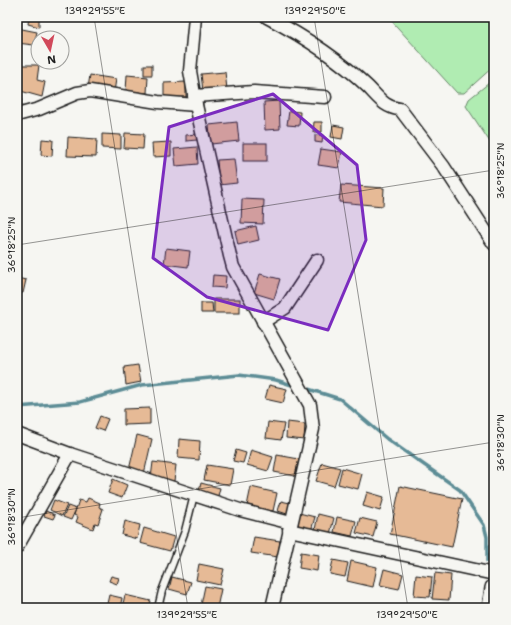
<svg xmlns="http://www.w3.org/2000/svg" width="511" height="625" viewBox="0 0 511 625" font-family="'Shantell Sans',sans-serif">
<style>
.green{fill:#b0ecb2;stroke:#668467}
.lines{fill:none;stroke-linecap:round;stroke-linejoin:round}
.stream{stroke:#5d8d96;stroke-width:3.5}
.building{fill:#e6ba96;stroke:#1c1c1c}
.lane-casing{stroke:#1c1c1c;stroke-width:9}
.street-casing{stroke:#1c1c1c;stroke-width:15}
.secondary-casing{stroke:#1c1c1c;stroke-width:20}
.lane{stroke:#f6f6f2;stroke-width:6}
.street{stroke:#f6f6f2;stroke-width:12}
.secondary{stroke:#f6f6f2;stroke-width:17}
.marked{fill:#7b2cbf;fill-opacity:0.2;stroke:#7b2cbf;stroke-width:3;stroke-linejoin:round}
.ticks{fill:none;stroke:#1c1c1c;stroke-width:1;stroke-opacity:0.45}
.neatline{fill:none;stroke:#1c1c1c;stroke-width:1.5}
.ticks-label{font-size:10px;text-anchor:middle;fill:#1c1c1c}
</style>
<rect width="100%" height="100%" fill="#f6f6f2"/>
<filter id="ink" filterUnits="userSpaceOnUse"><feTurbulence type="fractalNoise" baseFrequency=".025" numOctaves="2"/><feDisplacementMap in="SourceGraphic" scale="8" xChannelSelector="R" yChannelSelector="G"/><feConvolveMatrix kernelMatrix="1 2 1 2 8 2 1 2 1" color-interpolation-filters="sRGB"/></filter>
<g filter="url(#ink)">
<g class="green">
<path d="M388,17h106v49l-30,27h-7z"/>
<path d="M494,79v69l-28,-42 3,-7z"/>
</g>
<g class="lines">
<g class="stream">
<path d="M305,388l35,11 47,40 73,51 24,35 3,12v24"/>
<path d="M17,407l63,-5 62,-17 97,-10 37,5 19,6"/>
</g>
</g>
<g class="building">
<path d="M29,17h10v10l-11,-3z"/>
<path d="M17,28l20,4 -3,13 -17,-2z"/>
<path d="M19,65h20l-2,15 8,2 -3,15 -25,-7z"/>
<rect x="144" y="65" width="8" height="10"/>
<path d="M225,72l2,17 -24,2 -2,-17z"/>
<path d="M90,75l26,4 -2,13 -26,-4z"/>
<path d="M127,75l21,2 -1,16 -21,-2z"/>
<path d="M186,82v15l-22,1v-15z"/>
<path d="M17,94l5,1 -1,15h-4z"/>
<path d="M279,101l1,28 -15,1 -1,-28z"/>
<path d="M289,111l11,1 -1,14 -12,-1z"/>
<path d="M237,122l2,19 -28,3 -2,-19z"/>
<path d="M314,122h8v10h-9z"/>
<path d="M333,125l11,2 -2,12 -11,-2z"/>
<path d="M125,133l19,1 -1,15 -19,-1z"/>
<path d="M102,134l19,1v14l-19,-1z"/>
<path d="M197,134v6l-11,1v-6z"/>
<path d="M315,135h8l-1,8 -7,-1z"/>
<path d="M68,137l29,2 -1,18 -29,-1z"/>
<path d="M42,139l11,1 -1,16 -11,-1z"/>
<path d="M171,142v14l-18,1 -1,-14z"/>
<rect x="243" y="143" width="24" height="18"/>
<path d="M197,147l1,17 -22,2 -2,-17z"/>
<path d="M321,149l21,3 -3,16 -21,-3z"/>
<path d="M234,159l3,24 -18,2 -2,-25z"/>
<path d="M341,185l43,3 -1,18 -44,-4z"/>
<path d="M242,199l22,1 -1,24 -22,-1z"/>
<path d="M256,226l3,14 -21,5 -3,-14z"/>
<path d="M166,248l24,3 -2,16 -24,-3z"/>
<path d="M260,274l20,5 -6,20 -20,-6z"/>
<path d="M213,275l13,1 -1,12 -13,-1z"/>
<path d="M17,278l9,2 -3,13 -6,-1z"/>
<rect x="214" y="299" width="26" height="14"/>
<path d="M201,303h11l1,10h-12z"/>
<path d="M138,365l3,17 -15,3 -2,-18z"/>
<path d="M269,385l18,4 -4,14 -18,-4z"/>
<path d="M150,408v16l-26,1v-16z"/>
<path d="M100,416l8,3 -5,12 -8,-3z"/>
<path d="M268,422l16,2 -3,16 -15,-2z"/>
<path d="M287,422l18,2 -1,16 -18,-2z"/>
<path d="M137,435l15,4 -8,35 -15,-4z"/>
<path d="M179,439l21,2 -1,19 -21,-2z"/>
<path d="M236,450l10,3 -3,10 -10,-2z"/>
<path d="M251,450l22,7 -5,14 -21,-6z"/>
<path d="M277,455l22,4 -4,17 -21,-4z"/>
<path d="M153,462l23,3 -2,16 -23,-3z"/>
<path d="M322,463l18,5 -6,18 -18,-5z"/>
<path d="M207,465l26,4 -3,16 -26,-5z"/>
<path d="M342,468l20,6 -4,15 -20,-5z"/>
<path d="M113,479l14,6 -5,13 -14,-5z"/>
<path d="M201,483l19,5 -3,12 -19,-5z"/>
<path d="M400,486l62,13 -10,48 -62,-13z"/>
<path d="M251,487l26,6 -4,18 -26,-5z"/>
<path d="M367,492l17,5 -4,14 -17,-5z"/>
<path d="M88,498l12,5 -1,4 4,2 -5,15 -3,-1 -2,6 -17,-7 2,-5 -4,-2 5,-15 7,2z"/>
<path d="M54,500l13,5 -5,11 -12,-6z"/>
<path d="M281,501l9,2 -3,11 -9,-3z"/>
<path d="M68,506l8,3 -5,11 -8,-3z"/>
<path d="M46,511l9,4 -2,4 -9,-3z"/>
<path d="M299,513l16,4 -4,14 -15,-3z"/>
<path d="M318,514l16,4 -4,16 -15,-4z"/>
<path d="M337,517l19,4 -4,15 -18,-4z"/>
<path d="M360,518l17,4 -4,15 -17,-4z"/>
<path d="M125,521l15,4 -3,14 -15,-4z"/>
<path d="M144,528l30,9 -4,14 -30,-8z"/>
<path d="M254,537l26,4 -2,16 -27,-4z"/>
<path d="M301,552l18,3 -2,16 -18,-3z"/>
<path d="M333,560l15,3 -3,14 -15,-3z"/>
<path d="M351,561l26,6 -4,20 -26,-6z"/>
<path d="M199,564l25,5 -4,16 -24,-5z"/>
<path d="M384,569l19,5 -4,15 -19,-4z"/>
<path d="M435,573l16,2 -2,25 -17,-1z"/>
<path d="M416,575l16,2 -2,20 -16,-1z"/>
<path d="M111,576l8,2 -2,6 -8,-3z"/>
<path d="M172,577l19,5 -4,12 -18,-5z"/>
<path d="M205,586l16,3 -4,19 -16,-3z"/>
<path d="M109,595l13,3 -2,10h-14z"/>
<path d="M125,595l26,6 -2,7h-27z"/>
</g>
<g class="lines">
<g class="lane-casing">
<path id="lane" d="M158,608l4,-17 23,-60 9,-36"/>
</g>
<g class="street-casing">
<g id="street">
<path d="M195,17l-5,54 6,34 34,151 3,11 77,138 3,24 -41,179"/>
<path d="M267,17c36,19 72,42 101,70 10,10 17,21 32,22l44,58 50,77"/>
<path d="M194,96l60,-4 71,5"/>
<path d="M17,115l22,-6 38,-16 13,-2 68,11 38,3"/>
<path d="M263,322l22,-14 32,-48"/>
<path d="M17,434l53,20 170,56 51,13"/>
<path d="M289,530l205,44"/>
<path d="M17,547l53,-93"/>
</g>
</g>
<g class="secondary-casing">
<path id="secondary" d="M491,608l3,-20"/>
</g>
<use href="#lane" class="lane"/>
<use href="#street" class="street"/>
<use href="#secondary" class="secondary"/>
</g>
</g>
<path class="marked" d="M273,94l84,71 9,75 -38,90 -121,-33 -54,-39 16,-131z"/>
<path class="ticks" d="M94,17l94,591M314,17l94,591M17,245l477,-75M17,518l477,-76"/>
<rect width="511" height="625" fill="none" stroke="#f6f6f2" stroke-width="44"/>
<g transform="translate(50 50) rotate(171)"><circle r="19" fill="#f6f6f2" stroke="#9f9f9c"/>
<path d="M0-3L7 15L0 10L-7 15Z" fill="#d1495b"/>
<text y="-6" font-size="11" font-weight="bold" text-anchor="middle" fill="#1c1c1c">N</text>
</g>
<rect x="22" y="22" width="467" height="581" class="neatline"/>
<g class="ticks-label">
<text x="95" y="14">139°29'55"E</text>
<text x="315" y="14">139°29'50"E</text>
<text transform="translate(500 171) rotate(-90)" y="4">36°18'25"N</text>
<text transform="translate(11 245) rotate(-90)" y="4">36°18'25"N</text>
<text transform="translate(500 443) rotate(-90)" y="4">36°18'30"N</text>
<text transform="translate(11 517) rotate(-90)" y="4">36°18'30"N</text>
<text x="187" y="618">139°29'55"E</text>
<text x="407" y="618">139°29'50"E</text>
</g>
</svg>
